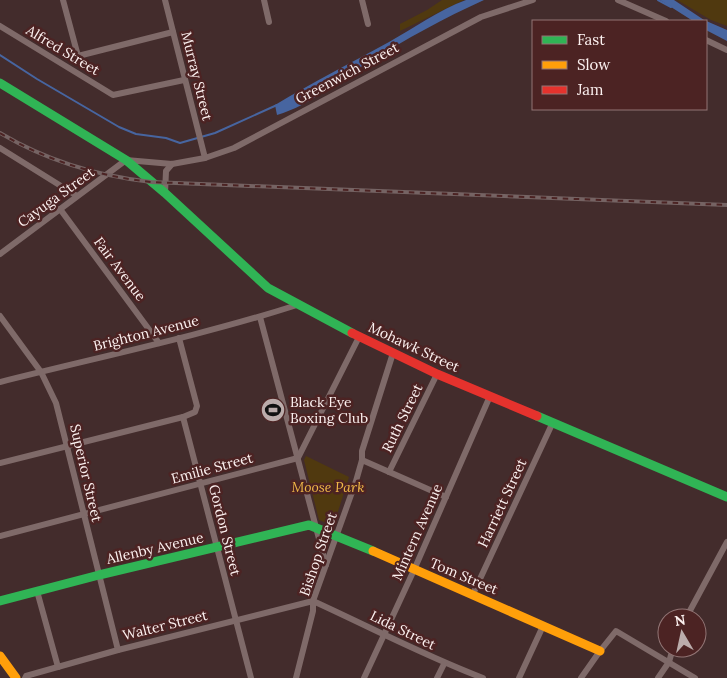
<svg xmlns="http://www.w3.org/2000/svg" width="727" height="678" viewBox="0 0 727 678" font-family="Lora,serif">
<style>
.green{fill:#50390f}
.water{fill:#4765a0}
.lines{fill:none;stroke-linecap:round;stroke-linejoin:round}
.stream{stroke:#4765a0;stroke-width:2}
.street{stroke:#7f6a69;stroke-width:6}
.fast{stroke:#30b455;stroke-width:9}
.slow{stroke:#ff9f0a;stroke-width:9}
.jam{stroke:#e5322d;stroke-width:9}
.rail-casing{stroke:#756363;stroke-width:4}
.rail{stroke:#4c2323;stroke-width:2;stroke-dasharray:5.5;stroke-linecap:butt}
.labels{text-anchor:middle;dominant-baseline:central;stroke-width:5;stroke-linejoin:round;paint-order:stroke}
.street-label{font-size:14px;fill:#fcf1f0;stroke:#4c2323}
.poi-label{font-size:14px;fill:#fcf1f0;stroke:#4c2323;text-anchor:start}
.park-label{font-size:14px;font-style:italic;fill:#f0b848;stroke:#4c2323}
</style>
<rect width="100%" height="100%" fill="#432c2c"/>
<g class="green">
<path d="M442,0h22l-64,31v-7l27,-14z"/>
<path d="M677,0h50v26l-16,-6z"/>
<path d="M306,456l43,21 -15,47 -2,1 -13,-5 -15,-60z"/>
</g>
<g class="water">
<path d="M466,0h18c-40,18 -78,39 -115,62 -29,18 -58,43 -92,53l-2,-10c38,-23 76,-42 114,-63 25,-14 50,-32 77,-42z"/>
<path d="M660,0h14l30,20 23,10v11l-21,-11v-9h-13z"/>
</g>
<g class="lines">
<g class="stream">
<path d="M658,0l13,7"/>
<path d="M0,55l37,24 82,48 17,7 30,4 14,5 35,-10 62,-28"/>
</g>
<g class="street">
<path d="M63,0l15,56 95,-24"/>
<path d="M165,0l40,158"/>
<path d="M264,0l5,22"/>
<path d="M362,0l6,24"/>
<path d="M618,0l48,21"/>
<path d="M0,26l113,69 71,-15"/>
<path d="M706,40l21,10"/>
<path d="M0,148l77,48"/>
<path d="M165,193l1,-22 6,-7"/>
<path d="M60,209l99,134"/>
<path d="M0,254l126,-94 46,4 33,-6 29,-10 247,-131 52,-17"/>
<path d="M0,316l41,56 15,31 62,247"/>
<path d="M260,317l66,248"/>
<path d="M0,382c99,-25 200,-46 297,-77"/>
<path d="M183,417l68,261"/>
<path d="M362,460l84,37"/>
<path d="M0,463l183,-46 12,-5 2,-6 -18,-68"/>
<path d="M389,472l48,-98"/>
<path d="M0,536l298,-78 61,-121"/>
<path d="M37,591l21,76"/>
<path d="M473,594l80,-172"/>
<path d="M313,601c57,26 112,55 170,77"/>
<path d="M686,618l41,-76"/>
<path d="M25,678l1,-2 92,-26 195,-49"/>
<path d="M296,678l17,-67v-10l43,-120 6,-21v-9l31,-98"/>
<path d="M364,678l50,-108 76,-174"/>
<path d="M437,678l7,-14"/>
<path d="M519,678l24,-52"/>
<path d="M581,678l19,-27 16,-20 79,47"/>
<path d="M658,678l11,-16 4,-14"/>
</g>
<g class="fast">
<path d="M0,83l126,77 39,33 103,95 84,45"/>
<path d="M537,416l190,81"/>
<path d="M0,601l99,-26 210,-50 64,26"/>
</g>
<g class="slow">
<path d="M373,551l227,100"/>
<path d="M0,656l16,22"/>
</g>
<path class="jam" d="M352,333l85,41 100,42"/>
<g class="rail-casing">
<path id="rail" d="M0,133c47,28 98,43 151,49l576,23"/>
</g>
<use href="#rail" class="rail"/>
</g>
<defs>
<g id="stadium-disc" transform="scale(1.25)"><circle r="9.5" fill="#bbacab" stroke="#4c2323"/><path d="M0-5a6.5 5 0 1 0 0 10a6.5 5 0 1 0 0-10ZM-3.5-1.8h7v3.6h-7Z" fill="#111"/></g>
</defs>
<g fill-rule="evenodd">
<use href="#stadium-disc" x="273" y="410"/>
</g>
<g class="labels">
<g class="street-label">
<text transform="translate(63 50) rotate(31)">Alfred Street</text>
<text transform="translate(347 73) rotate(-28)">Greenwich Street</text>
<text transform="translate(197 76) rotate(76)">Murray Street</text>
<text transform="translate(56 197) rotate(-36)">Cayuga Street</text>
<text transform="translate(120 269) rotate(53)">Fair Avenue</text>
<text transform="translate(146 333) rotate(-14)">Brighton Avenue</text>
<text transform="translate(414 347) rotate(25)">Mohawk Street</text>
<text transform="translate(402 418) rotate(-64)">Ruth Street</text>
<text transform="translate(212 468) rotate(-15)">Emilie Street</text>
<text transform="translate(86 473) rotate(77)">Superior Street</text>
<text transform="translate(502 503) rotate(-65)">Harriett Street</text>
<text transform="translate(225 530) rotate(76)">Gordon Street</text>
<text transform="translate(417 532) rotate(-66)">Mintern Avenue</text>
<text transform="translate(155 548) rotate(-13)">Allenby Avenue</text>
<text transform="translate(318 554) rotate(-71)">Bishop Street</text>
<text transform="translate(464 576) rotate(23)">Tom Street</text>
<text transform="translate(165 625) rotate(-14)">Walter Street</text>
<text transform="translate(403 630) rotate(26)">Lida Street</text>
</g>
<g class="poi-label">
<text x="290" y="402">Black Eye<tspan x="290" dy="16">Boxing Club</tspan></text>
</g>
<g class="park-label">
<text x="328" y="487">Moose Park</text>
</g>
</g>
<rect x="532" y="20" width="175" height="90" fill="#4c2323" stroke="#927575"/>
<rect x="542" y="36" width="25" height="8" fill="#30b455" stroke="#927575"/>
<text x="577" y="45" font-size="15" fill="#fcf1f0">Fast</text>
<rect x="542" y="61" width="25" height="8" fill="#ff9f0a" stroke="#927575"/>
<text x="577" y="70" font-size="15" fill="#fcf1f0">Slow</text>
<rect x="542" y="86" width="25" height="8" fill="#e5322d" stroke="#927575"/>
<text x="577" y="95" font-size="15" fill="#fcf1f0">Jam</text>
<g transform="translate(682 633) rotate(351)"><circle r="24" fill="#4c2323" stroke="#927575"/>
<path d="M0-4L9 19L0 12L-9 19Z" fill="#bbacab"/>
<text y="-8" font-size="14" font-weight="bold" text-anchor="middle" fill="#fcf1f0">N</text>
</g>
</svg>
